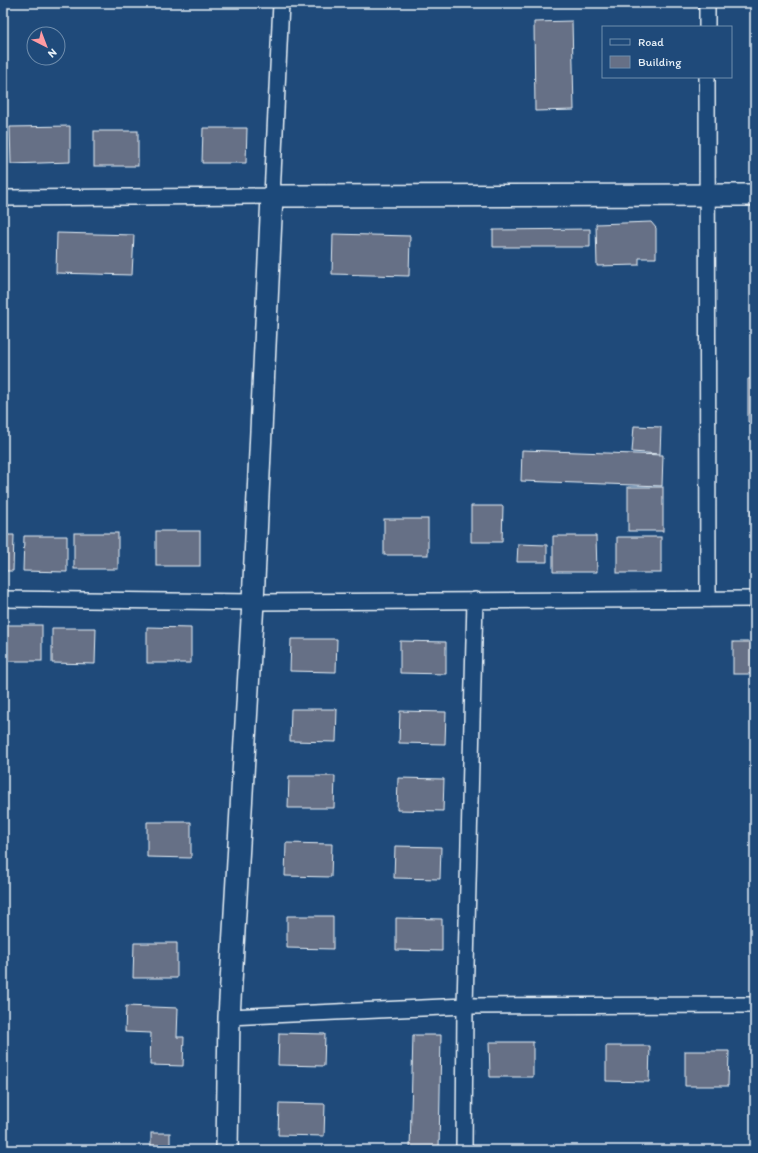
<svg xmlns="http://www.w3.org/2000/svg" width="758" height="1153" viewBox="0 0 758 1153" font-family="Itim,sans-serif">
<style>
.building{fill:#667086;stroke:#e8f1f8}
.lines{fill:none;stroke-linecap:round;stroke-linejoin:round}
.street-casing{stroke:#e8f1f8;stroke-width:18}
.secondary-casing{stroke:#e8f1f8;stroke-width:24}
.street{stroke:#1f4a7a;stroke-width:15}
.secondary{stroke:#1f4a7a;stroke-width:21}
</style>
<rect width="100%" height="100%" fill="#1f4a7a"/>
<filter id="ink" filterUnits="userSpaceOnUse"><feTurbulence type="fractalNoise" baseFrequency=".025" numOctaves="2"/><feDisplacementMap in="SourceGraphic" scale="8" xChannelSelector="R" yChannelSelector="G"/><feConvolveMatrix kernelMatrix="1 2 1 2 8 2 1 2 1" color-interpolation-filters="sRGB"/></filter>
<g filter="url(#ink)">
<g class="building">
<path d="M572,21l2,89 -39,1 -1,-89z"/>
<path d="M70,126v36l-59,2 -1,-37z"/>
<path d="M203,128h44l-1,35h-44z"/>
<rect x="94" y="131" width="44" height="35"/>
<path d="M651,222l5,6v30h-17v7l-42,1 -1,-42z"/>
<path d="M590,229v18h-97v-17z"/>
<path d="M57,233l77,2 -2,40 -76,-2z"/>
<path d="M333,234l77,2 -1,40 -77,-2z"/>
<path d="M755,378v44h-7v-43z"/>
<path d="M634,426l27,1 -1,27 -28,-2z"/>
<path d="M522,450l141,5 -1,31 -141,-5z"/>
<rect x="628" y="487" width="35" height="44"/>
<path d="M471,506h32l-1,36h-31z"/>
<rect x="751" y="510" width="4" height="64"/>
<rect x="384" y="519" width="44" height="36"/>
<rect x="156" y="531" width="44" height="35"/>
<rect x="74" y="533" width="44" height="36"/>
<path d="M3,535h11l-1,36h-10z"/>
<path d="M24,536h43v36l-44,-1z"/>
<path d="M553,536h43l1,36h-44z"/>
<rect x="617" y="537" width="44" height="36"/>
<path d="M518,544l29,1v17h-30z"/>
<rect x="3" y="625" width="39" height="36"/>
<path d="M147,627l44,1v35h-44z"/>
<path d="M52,628h44l-1,36 -43,-1z"/>
<path d="M291,639h46l-1,33 -46,-1z"/>
<path d="M400,641l46,1v32l-46,-1z"/>
<rect x="733" y="642" width="22" height="32"/>
<path d="M291,709h46l-1,33 -46,-1z"/>
<path d="M400,711l46,1 -1,32 -46,-1z"/>
<path d="M289,776h46l-1,32h-46z"/>
<path d="M398,778l46,1 -1,32 -46,-1z"/>
<path d="M147,822h44v36l-44,-1z"/>
<path d="M286,843l46,1 -1,33 -46,-1z"/>
<path d="M395,846l46,1 -1,32 -46,-1z"/>
<path d="M287,916h46v33l-46,-1z"/>
<path d="M396,918l46,1v32l-46,-1z"/>
<path d="M134,943h43v35h-44z"/>
<path d="M126,1006l52,2 -1,29h7l-1,29 -33,-1 1,-32 -26,-1z"/>
<path d="M279,1033l46,1 -1,32 -46,-1z"/>
<path d="M413,1035h28l-2,115h-29z"/>
<path d="M489,1042h44v35h-43z"/>
<path d="M606,1046h44l-1,36 -43,-1z"/>
<path d="M685,1051h44l-1,35h-43z"/>
<path d="M279,1103l46,1 -1,32 -46,-1z"/>
<rect x="151" y="1133" width="19" height="17"/>
</g>
<g class="lines">
<g class="street-casing">
<g id="street">
<path d="M707,3v24"/>
<path d="M707,77l1,522"/>
<path d="M3,198l269,-2 9,-193"/>
<path d="M3,599l250,3 502,-3"/>
<path d="M229,1017l236,-11 290,-1"/>
<path d="M464,1150l1,-144 10,-406"/>
</g>
</g>
<g class="secondary-casing">
<path id="secondary" d="M227,1150l2,-133 24,-415 19,-406 483,-1"/>
</g>
<use href="#street" class="street"/>
<use href="#secondary" class="secondary"/>
</g>
</g>
<rect width="758" height="1153" fill="none" stroke="#1f4a7a" stroke-width="16"/>
<rect x="8" y="8" width="742" height="1137" fill="none" stroke="#e8f1f8" stroke-width="1.5" filter="url(#ink)"/>
<rect x="602" y="26" width="130" height="52" fill="#1f4a7a" stroke="#6f8dac"/>
<rect x="610" y="39" width="20" height="6" fill="#1f4a7a" stroke="#6f8dac"/>
<text x="638" y="46" font-size="12" fill="#e8f1f8">Road</text>
<rect x="610" y="56" width="20" height="12" fill="#667086" stroke="#6f8dac"/>
<text x="638" y="66" font-size="12" fill="#e8f1f8">Building</text>
<g transform="translate(46 46) rotate(138)"><circle r="19" fill="#1f4a7a" stroke="#6f8dac"/>
<path d="M0-3L7 15L0 10L-7 15Z" fill="#ff9aa2"/>
<text y="-6" font-size="11" font-weight="bold" text-anchor="middle" fill="#e8f1f8">N</text>
</g>
</svg>
